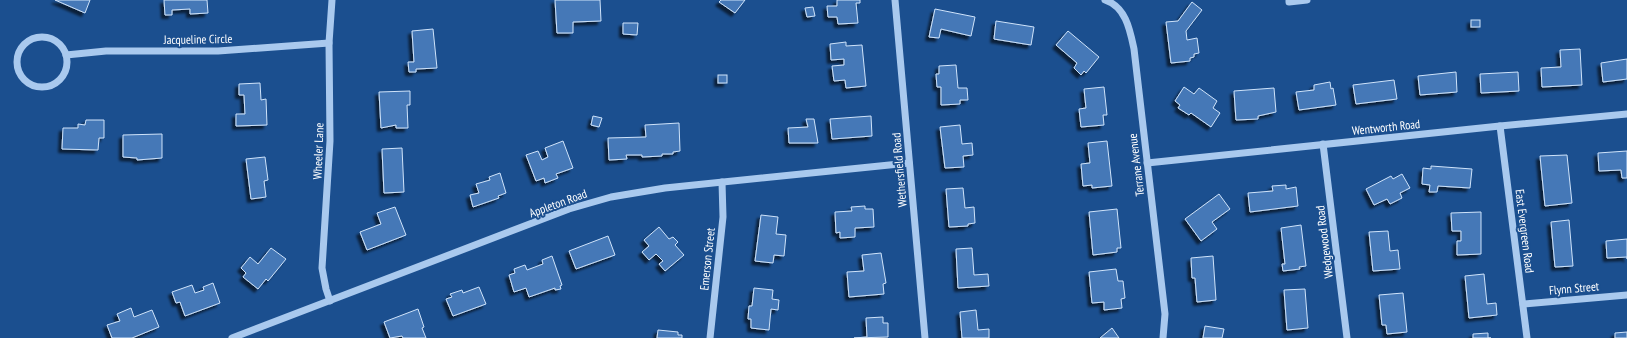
<svg xmlns="http://www.w3.org/2000/svg" width="1627" height="338" viewBox="0 0 1627 338" font-family="'PT Sans Narrow',sans-serif">
<style>
.building{fill:#4478b7;stroke:#cfe3fa;filter:url(#shadow)}
.lines{fill:none;stroke-linecap:round;stroke-linejoin:round}
.minor{stroke:#a9c9ee;stroke-width:7}
.labels{text-anchor:middle;dominant-baseline:central;stroke-width:4;stroke-linejoin:round;paint-order:stroke}
.street-label{font-size:12px;fill:#fff;stroke:#1b4f8f}
</style>
<defs>
<filter id="shadow"><feDropShadow dx="-3.5" dy="3.5" stdDeviation="1" flood-color="#0009"/></filter>
</defs>
<rect width="100%" height="100%" fill="#1b4f8f"/>
<g class="building">
<path d="M55,0h35l-5,13z"/>
<path d="M164,0h43l1,13 -18,1v-5l-18,1v5h-7z"/>
<path d="M555,0h45l1,21 -28,1v11h-16z"/>
<path d="M721,0h24l-10,13 -16,-11z"/>
<path d="M837,0h23v3h-4l2,20 -20,1 -1,-7h-9l-1,-11h10z"/>
<path d="M1192,2l10,8 -16,21 1,9 10,-2 2,15 -5,1v3l-4,1v3l-19,2 -5,-41 12,-1z"/>
<path d="M813,7l2,9 -8,1 -2,-9z"/>
<path d="M935,9l40,8 -4,19 -30,-7 -2,9 -10,-1z"/>
<rect x="1471" y="20" width="9" height="7"/>
<path d="M996,21l38,6 -3,18 -37,-6z"/>
<path d="M623,23h15l-1,12 -14,-1z"/>
<path d="M433,29l4,39 -21,1v3h-7l-1,-10h6l-2,-31z"/>
<path d="M1068,31l31,26 -13,16 -2,-2 -3,4 -7,-7 3,-5 -21,-18z"/>
<path d="M846,42v4l16,-1 4,41 -20,2 -1,-8 -11,1 -2,-15 12,-1v-6l-13,1 -1,-16z"/>
<path d="M1580,49l2,36 -40,2 -1,-19 20,-1 -1,-17z"/>
<path d="M1627,59v20l-24,3 -2,-19z"/>
<path d="M956,65l2,23h9l1,12h-8v4l-19,1v-18h-4l-1,-13h3v-8z"/>
<path d="M1456,72l1,20 -37,3 -2,-19z"/>
<path d="M1518,72l1,19 -38,2 -1,-19z"/>
<rect x="718" y="75" width="9" height="8"/>
<path d="M1394,80l3,19 -41,5 -3,-19z"/>
<path d="M1330,82l1,7 2,-1 3,17 -37,5 -3,-18 18,-2v-5z"/>
<path d="M260,83l1,17 5,-1 1,26 -31,1v-12h9l-1,-19h-5v-11z"/>
<path d="M1104,87l3,28h-4l1,10 -23,2 -2,-18 7,-1 -2,-19z"/>
<path d="M1184,87l10,7 5,-6 18,13 -4,7 7,5 -9,14 -20,-14 -2,2 -11,-7 2,-3 -5,-4z"/>
<path d="M1274,88l2,24 -18,4v3l-22,1 -2,-29z"/>
<path d="M410,91v14h-3l1,23h-12v-3l-15,3 -2,-36z"/>
<path d="M593,116l9,2 -3,9 -8,-2z"/>
<path d="M871,116l1,20 -40,3 -2,-20z"/>
<path d="M806,119h8l4,24h-29l-1,-15 20,-1z"/>
<path d="M86,120h18v18h-5l-1,12 -36,-1 1,-21h15v-4l7,1z"/>
<path d="M679,123l1,28 -7,1v2h-11v2l-20,1v-2h-16l1,4 -18,1 -1,-22 38,-1 -1,-12z"/>
<path d="M960,125l2,19 10,-1 1,12 -10,1 1,11 -19,1 -5,-41z"/>
<path d="M162,134v24l-25,2v-2l-14,-1v-22z"/>
<path d="M563,141l10,27 -17,6 2,4 -13,5 -1,-5 -8,3 -10,-26 12,-4 4,9 6,-3 -3,-9z"/>
<path d="M1107,141l5,45 -20,2v-3l-9,1 -2,-22 9,-1 -2,-20z"/>
<path d="M402,148l2,44 -20,1 -2,-44z"/>
<path d="M1627,151v27h-5l-1,-8 -22,1 -1,-18z"/>
<path d="M1567,155l5,48 -27,3 -5,-50z"/>
<path d="M265,157l3,23 -4,1 2,16 -15,2 -5,-40z"/>
<path d="M1431,166l41,3 -2,19 -32,-2 -1,6h-8l1,-7 -8,-1 1,-16 8,1z"/>
<path d="M500,173l6,20 -8,3 1,2 -26,9 -3,-12 9,-2 -3,-9 14,-4 -1,-3z"/>
<path d="M1402,174l8,14 -10,5 2,5 -12,6 -3,-5 -13,6 -8,-16 25,-13 2,3z"/>
<path d="M1286,185v4l10,-2 2,19 -48,6 -2,-19 25,-2 -1,-5z"/>
<path d="M963,188l2,20 9,-1 1,16 -7,1v2l-19,1 -3,-38z"/>
<path d="M1219,194l11,15 -18,13 5,7 -16,12 -16,-22z"/>
<path d="M865,206v3h8l1,18 -19,1v9l-15,1v-6l-4,1 -1,-21 17,-1 -1,-4z"/>
<path d="M395,207l11,28 -39,15 -7,-18 21,-8 -4,-11z"/>
<path d="M1117,209l4,39h-4v4l-24,3 -4,-43z"/>
<path d="M1481,212v42l-24,1v-14h4v-10h-9l-1,-18z"/>
<path d="M761,215l17,2 -2,17 10,1 -2,21 -10,-1 -1,8 -18,-2z"/>
<path d="M1569,220l4,46 -18,1 -4,-45z"/>
<path d="M1301,225l5,41 -7,1 1,2 -17,2 -1,-7h3l-4,-36z"/>
<path d="M659,227l10,12 4,-2 5,5 -3,3 9,10 -19,16 -6,-7 4,-3 -7,-7 -7,6 -7,-8 7,-6 -5,-6z"/>
<path d="M1388,231l2,20 8,-1 2,19 -27,2 -4,-39z"/>
<path d="M608,236l7,19 -39,14 -7,-18z"/>
<path d="M1627,239v20v-2l-20,1 -1,-17z"/>
<path d="M271,248l15,11 -18,22 -2,-2 -8,10 -15,-12 3,-4 -5,-5 9,-11 8,7z"/>
<path d="M972,248l2,27 14,-1 1,12 -31,2 -2,-39z"/>
<path d="M881,253l5,30 -3,1 1,10 -35,3 -2,-25 17,-1 -2,-16z"/>
<path d="M552,256l10,29 -2,1 1,3 -6,1v-2l-26,9 -3,-9 -12,4 -5,-17 6,-2 -1,-4 11,-4 2,5 16,-6 -1,-4z"/>
<path d="M1213,256l3,44 -19,2 -2,-24h-3l-1,-20z"/>
<path d="M1116,269l2,12h5l2,17 -4,1 1,9 -18,2v-8l-12,1 -3,-31z"/>
<path d="M1484,274l3,30 9,-1 1,12 -28,3 -4,-42z"/>
<path d="M213,283l7,20 -35,13 -5,-14 -4,1 -4,-11 20,-7 3,8 9,-3 -1,-3z"/>
<path d="M479,287l7,17 -33,12 -7,-17 6,-2 -2,-3 12,-4 1,3z"/>
<path d="M754,288l19,2 -1,9 7,1 -1,10 -7,-1 -2,21 -18,-2v-9h-3l1,-13h3z"/>
<path d="M1305,289l3,39 -21,2 -3,-40z"/>
<path d="M1403,293l4,39 -20,2 -1,-9h-4l-3,-30z"/>
<path d="M131,308l3,9 18,-7 7,17 -27,11h-20l-5,-13 13,-4 -3,-7z"/>
<path d="M418,309l6,18 -2,1 4,10h-23l-1,-2 -12,2 -6,-16z"/>
<path d="M976,310l2,20 11,-1v9h-27l-2,-26z"/>
<path d="M883,317v6h5v14l-34,1 13,-1 -1,-19z"/>
<path d="M1205,326l19,3 -2,9h-19z"/>
<path d="M1112,328l7,10h-19z"/>
<path d="M658,330l20,2v3h4v3h-25z"/>
<path d="M1627,332v6h-12v-5z"/>
<path d="M1488,333v5h3h-18v-4z"/>
</g>
<g class="lines">
<g class="minor">
<path d="M895,0l30,338"/>
<path d="M1105,0c21,7 25,30 29,49l31,265 -2,24"/>
<path d="M1289,0v2l18,-2"/>
<circle cx="42" cy="62" r="25"/>
<path d="M66,55l40,-4h112l111,-8"/>
<path d="M1500,126l27,212"/>
<path d="M1323,144l24,194"/>
<path d="M1147,163l353,-37 127,-12"/>
<path d="M330,301l-4,-12 -4,-21 8,-127 -1,-98 3,-43"/>
<path d="M1523,304l104,-9"/>
<path d="M232,338l337,-129 42,-12 54,-9 244,-25"/>
<path d="M710,338l13,-121 -1,-35"/>
</g>
</g>
<g class="labels">
<g class="street-label">
<text transform="translate(198 39) rotate(-1)">Jacqueline Circle</text>
<text transform="translate(1386 127) rotate(-6)">Wentworth Road</text>
<text transform="translate(318 151) rotate(-88)">Wheeler Lane</text>
<text transform="translate(1136 165) rotate(-97)">Terrane Avenue</text>
<text transform="translate(899 170) rotate(-95)">Wethersfield Road</text>
<text transform="translate(558 203) rotate(-20)">Appleton Road</text>
<text transform="translate(1525 231) rotate(83)">East Evergreen Road</text>
<text transform="translate(1324 242) rotate(-97)">Wedgewood Road</text>
<text transform="translate(707 259) rotate(-84)">Emerson Street</text>
<text transform="translate(1574 288) rotate(-5)">Flynn Street</text>
</g>
</g>
</svg>
